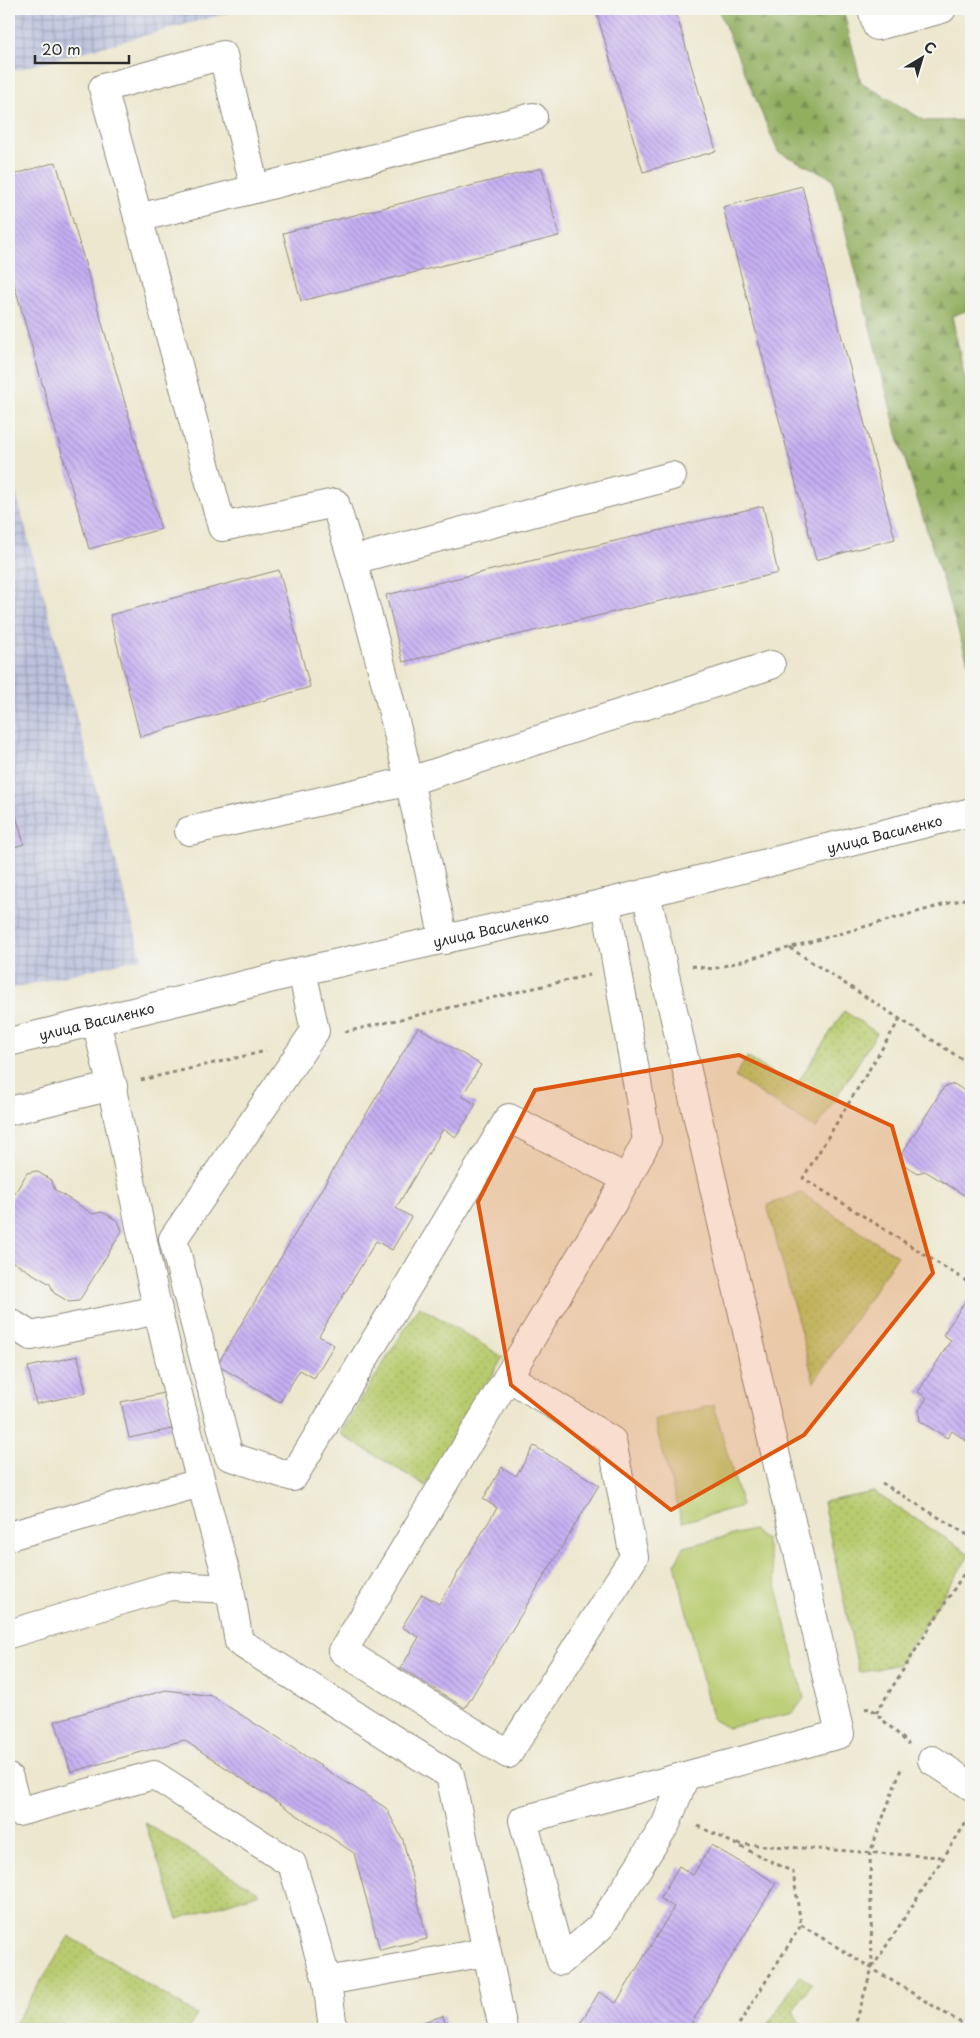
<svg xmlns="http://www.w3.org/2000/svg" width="980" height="2038" viewBox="0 0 980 2038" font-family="'Playpen Sans',sans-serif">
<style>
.industrial{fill:url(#industrial-grid)}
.green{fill:#b8cb6e;stroke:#727b4c}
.forest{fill:url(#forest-firs);stroke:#5e6d46}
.park{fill:url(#park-dots);stroke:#727b4c}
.building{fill:url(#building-back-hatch)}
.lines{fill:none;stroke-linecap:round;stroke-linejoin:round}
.minor-casing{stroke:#8c897c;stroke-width:30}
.path{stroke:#8c897c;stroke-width:3;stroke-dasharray:4 4;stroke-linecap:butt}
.minor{stroke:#fff;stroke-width:28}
.marked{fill:#df570e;fill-opacity:0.2;stroke:#df570e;stroke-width:4;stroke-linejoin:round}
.labels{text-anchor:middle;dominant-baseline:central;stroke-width:4;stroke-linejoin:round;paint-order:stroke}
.street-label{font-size:14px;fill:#2b2b2b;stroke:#f6f6f2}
</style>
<defs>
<pattern id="industrial-grid" width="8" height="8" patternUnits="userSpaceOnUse" patternTransform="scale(1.25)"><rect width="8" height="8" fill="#bdc3de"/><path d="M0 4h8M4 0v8" fill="none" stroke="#9a9fb4"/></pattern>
<pattern id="forest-firs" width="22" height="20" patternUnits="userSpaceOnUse" patternTransform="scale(1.25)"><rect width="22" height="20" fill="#92af61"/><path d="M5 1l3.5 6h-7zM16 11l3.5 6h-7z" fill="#778f50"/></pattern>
<pattern id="park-dots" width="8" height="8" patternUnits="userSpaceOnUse" patternTransform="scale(1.25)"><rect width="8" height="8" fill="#b8cb6e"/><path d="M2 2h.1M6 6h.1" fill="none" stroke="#9eae5f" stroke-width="1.8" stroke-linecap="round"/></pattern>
<pattern id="building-back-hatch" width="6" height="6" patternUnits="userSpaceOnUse" patternTransform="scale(1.25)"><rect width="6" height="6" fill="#c6aff3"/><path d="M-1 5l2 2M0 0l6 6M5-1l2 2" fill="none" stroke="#a18fc5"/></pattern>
</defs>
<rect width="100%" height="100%" fill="#f6f6f2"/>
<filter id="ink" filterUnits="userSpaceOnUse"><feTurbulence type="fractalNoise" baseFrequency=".02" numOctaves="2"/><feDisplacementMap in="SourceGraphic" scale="10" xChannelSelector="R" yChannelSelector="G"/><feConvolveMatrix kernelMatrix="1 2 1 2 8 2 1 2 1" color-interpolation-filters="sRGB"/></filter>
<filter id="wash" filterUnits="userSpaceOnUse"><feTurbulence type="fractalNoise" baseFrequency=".0096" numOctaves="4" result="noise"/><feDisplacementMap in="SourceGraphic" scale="20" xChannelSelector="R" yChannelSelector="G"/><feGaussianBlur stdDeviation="1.12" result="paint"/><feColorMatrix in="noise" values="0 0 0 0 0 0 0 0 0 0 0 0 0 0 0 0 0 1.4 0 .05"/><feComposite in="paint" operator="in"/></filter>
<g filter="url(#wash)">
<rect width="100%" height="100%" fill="#ece7ce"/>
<g class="industrial">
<path d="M9,9h234l-234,63z"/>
<path d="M9,467l133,491 -133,31z"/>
</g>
<g class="green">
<path d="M714,1405l28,101 -60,16 -28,-102z"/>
<path d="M753,1530l12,9 39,159 -11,15 -65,15 -16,-9 -37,-156 9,-16z"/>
</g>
<path class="forest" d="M718,9h125l18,73 64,39 46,-1v189l-19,7 19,93v263l-73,-235 -66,-259 -54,-26z"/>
<g class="park">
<path d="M844,1011l33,22 -61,96 -81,-52 12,-20 48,30z"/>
<path d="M801,1193l96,63 -83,126 -47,-177z"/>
<path d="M419,1306l84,51 -77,129 -86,-52z"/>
<path d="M874,1492l96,62 -71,110 -40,9 -36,-171z"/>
<path d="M145,1823l115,70 -82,26z"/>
<path d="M69,1936l128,79 -9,14h-177z"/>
<path d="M799,1976l13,7 -19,28 10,18h-37z"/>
</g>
<g id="blocks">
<g class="building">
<path d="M603,9h72l41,142 -73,21 -47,-161z"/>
<path d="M56,162l105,367 -72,20 -80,-283v-90z"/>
<path d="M542,168l17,68 -258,65 -18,-68z"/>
<path d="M802,186l93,353 -79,21 -93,-353z"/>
<path d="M763,506l15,67 -375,89 -17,-67z"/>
<path d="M279,570l31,117 -170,50 -30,-122z"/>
<path d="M9,791l15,53 -15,5z"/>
<path d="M418,1027l63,38 -19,31 14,8 -20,33 -13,-8 -47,79 15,9 -19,33 -16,-9 -57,95 15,9 -20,33 -14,-8 -20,32 -63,-37z"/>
<path d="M954,1084l14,9 3,12v103l-5,-12 -41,-25 -8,2 -14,-9 -2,-9 43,-68z"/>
<path d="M36,1171l15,9 4,10 38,24 9,-2 16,9 4,10 -43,70 -10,1 -15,-9 -4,-9 -37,-22h-4v-59l18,-30z"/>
<path d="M966,1300l5,4v140l-19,-13 -5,7 -27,-17 -1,-11 8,-12 -9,-6 33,-52 -8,-5z"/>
<path d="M78,1356l8,37 -50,11 -8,-37z"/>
<path d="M164,1393l8,36 -43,9 -8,-36z"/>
<path d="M534,1446l65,39 -134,223 -64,-40 18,-31 -17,-10 20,-33 17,10 58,-96 -14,-9 19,-32 14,9z"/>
<path d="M166,1690l46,6 174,112 17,32 24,99 -47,11 -26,-97 -170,-113 -113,32 -16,-51z"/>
<path d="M711,1845l65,38 -88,146h-103l-6,-3 20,-34 17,11 58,-96 -14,-9 19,-32 14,9z"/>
<path d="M971,1959v17l-3,-11z"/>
<path d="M443,2016l4,13h-49z"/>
</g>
</g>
</g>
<g filter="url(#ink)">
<use href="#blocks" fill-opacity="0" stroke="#8c897c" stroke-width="1"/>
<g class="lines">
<g class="minor-casing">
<g id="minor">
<path d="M872,9l5,17 65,-17"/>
<path d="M138,218l117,-29"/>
<path d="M353,560l319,-84"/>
<path d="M189,831l221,-50 361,-116"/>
<path d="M646,893l194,841 -155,42 -19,48 -66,103 -39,34 -38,-141 162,-44"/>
<path d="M444,940c-31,-147 -64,-294 -109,-437l-113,24 -119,-439 120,-33 32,134 278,-72"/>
<path d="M302,971l13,60 -142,208 56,217 64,21 216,-359 118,61"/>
<path id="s1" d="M9,1042l293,-71 304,-68 365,-91"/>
<path d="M9,1111l104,-25"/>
<path d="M9,1322l22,14 127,-26"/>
<path d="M509,1377l103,64 22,116 -126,197 -165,-103 284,-472 20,-39 -41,-237"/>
<path d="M9,1536l191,-53"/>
<path d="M230,1589l9,53 211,133 53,254"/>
<path d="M9,1634l161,-48 60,3c-25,-92 -51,-185 -72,-278 -22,-96 -37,-194 -62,-289"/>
<path d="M932,1760l39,26"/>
<path d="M9,1778l9,34 136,-37 138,89 35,117 6,48"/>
<path d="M327,1981l159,-29"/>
</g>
</g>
<g class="path">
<path d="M790,948l181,117"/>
<path d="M692,966l21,3 258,-72"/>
<path d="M900,1019l-97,159 168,106"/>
<path d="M345,1032l245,-57"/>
<path d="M141,1080l125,-29"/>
<path d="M882,1483l89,54"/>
<path d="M865,1709l5,-1 39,36"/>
<path d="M876,1713l95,-151"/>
<path d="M698,1826l95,46 8,53 -65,104"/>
<path d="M738,1844l204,13"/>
<path d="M801,1925l170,104"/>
<path d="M872,1968l-2,-115 32,-87"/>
<path d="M854,2029l18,-61 99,-153"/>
</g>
<use href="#minor" class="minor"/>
</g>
</g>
<path class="marked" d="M739,1055l153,71 41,147 -129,162 -133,75 -160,-125 -33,-183 57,-112z"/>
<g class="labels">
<g class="street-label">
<text stroke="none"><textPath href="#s1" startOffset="900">улица Василенко</textPath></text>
<text stroke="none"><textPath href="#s1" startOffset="495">улица Василенко</textPath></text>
<text stroke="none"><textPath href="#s1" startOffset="90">улица Василенко</textPath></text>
</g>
</g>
<rect width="980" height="2038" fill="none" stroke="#f6f6f2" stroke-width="30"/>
<g transform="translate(922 58) rotate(38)" stroke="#f6f6f2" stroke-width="4" paint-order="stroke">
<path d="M0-4L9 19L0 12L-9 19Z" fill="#2b2b2b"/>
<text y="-8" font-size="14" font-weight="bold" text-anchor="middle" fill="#2b2b2b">С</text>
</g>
<path d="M35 55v8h94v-8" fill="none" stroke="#2b2b2b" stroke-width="2.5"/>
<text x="42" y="55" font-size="15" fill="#2b2b2b" stroke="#f6f6f2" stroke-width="4" paint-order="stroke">20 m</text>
</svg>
